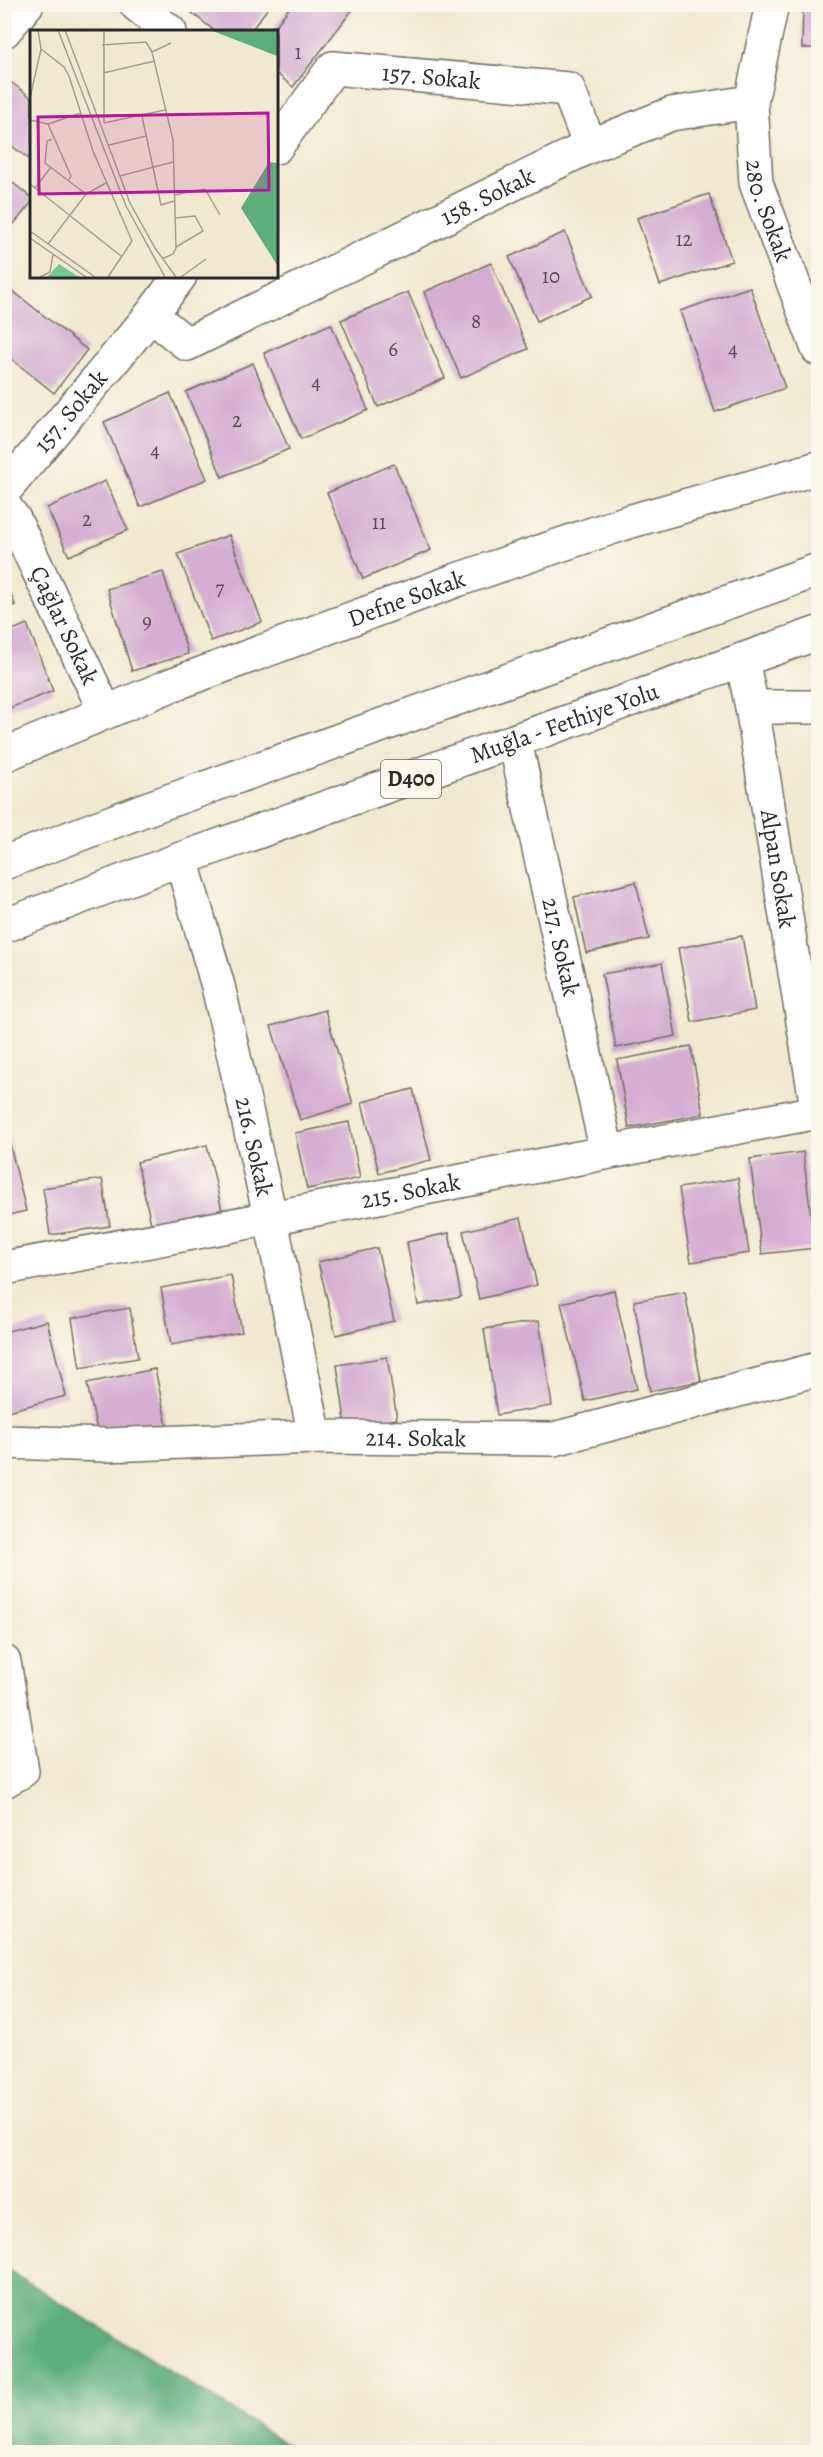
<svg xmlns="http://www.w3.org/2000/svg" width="823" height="2457" viewBox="0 0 823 2457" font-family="Alegreya,serif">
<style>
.forest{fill:#5dae7a;stroke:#446c52;stroke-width:1.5}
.building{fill:#d5acd2}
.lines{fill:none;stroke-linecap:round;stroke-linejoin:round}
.minor-casing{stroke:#706e64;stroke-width:36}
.highway-casing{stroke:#706e64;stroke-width:36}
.minor{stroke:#fff;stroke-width:33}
.highway{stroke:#fff;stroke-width:33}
.labels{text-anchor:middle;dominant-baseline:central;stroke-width:4.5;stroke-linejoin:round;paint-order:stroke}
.number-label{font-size:21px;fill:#564b55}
.shield{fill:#fbf7ec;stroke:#696865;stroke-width:1.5}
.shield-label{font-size:22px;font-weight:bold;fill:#2b2b2b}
.street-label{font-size:24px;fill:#2b2b2b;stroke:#fbf7ec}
.inset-road{fill:none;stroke:#a29d8d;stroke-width:1.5}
.view{fill:#b5179e;fill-opacity:0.15;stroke:#b5179e;stroke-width:3}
.inset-edge{fill:none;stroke:#2b2b2b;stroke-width:3}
</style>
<rect width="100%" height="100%" fill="#fbf7ec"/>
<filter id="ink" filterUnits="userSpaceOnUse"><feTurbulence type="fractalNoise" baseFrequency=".0167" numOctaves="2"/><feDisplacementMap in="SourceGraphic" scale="12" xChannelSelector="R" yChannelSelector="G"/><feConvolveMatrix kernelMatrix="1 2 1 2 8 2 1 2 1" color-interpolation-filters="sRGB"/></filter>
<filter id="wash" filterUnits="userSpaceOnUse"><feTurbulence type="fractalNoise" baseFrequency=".008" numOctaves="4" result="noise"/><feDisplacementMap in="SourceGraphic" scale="24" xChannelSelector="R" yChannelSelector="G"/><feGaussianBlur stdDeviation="1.35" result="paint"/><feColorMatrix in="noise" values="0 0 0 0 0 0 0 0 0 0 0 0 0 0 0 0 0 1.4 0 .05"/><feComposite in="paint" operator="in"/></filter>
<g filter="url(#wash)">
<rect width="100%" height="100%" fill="#f1e9cf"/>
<path class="forest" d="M4,2268h1l294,184h-294z"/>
<g id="blocks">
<g class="building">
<path d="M181,4h90l-21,28h-34z"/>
<path d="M292,4h65l-64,83 -17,-14v-41h-5z"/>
<path d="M803,4h15v44h-16z"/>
<path d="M8,80l24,18v63l-28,-21v-56z"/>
<path d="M4,176l28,22v4l-28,34z"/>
<path d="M709,194l23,67 -72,24 -23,-67z"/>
<path d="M565,232l27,64 -55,25 -28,-64z"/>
<path d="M491,263l37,86 -67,29 -37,-86z"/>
<path d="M4,284l83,66 -33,43 -50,-40z"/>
<path d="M750,287l35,101 -70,24 -35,-101z"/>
<path d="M408,292l37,86 -67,29 -37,-87z"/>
<path d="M331,324l37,86 -67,29 -37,-86z"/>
<path d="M253,363l36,86 -67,28 -36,-85z"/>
<path d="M170,393l37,86 -67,28 -36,-85z"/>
<path d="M394,464l37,86 -68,29 -36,-86z"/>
<path d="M105,481l23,49 -59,26 -22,-48z"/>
<path d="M229,535l33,87 -51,19 -33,-87z"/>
<path d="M163,572l25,82 -56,17 -25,-82z"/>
<path d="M4,576l11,29 -11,4z"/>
<path d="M27,624l26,67 -48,19v-77z"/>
<path d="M636,882l13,57 -63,14 -12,-56z"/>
<path d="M742,936l13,74 -63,12 -14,-74z"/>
<path d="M662,963l14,73 -60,12 -14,-74z"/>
<path d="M325,1010l28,94 -53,16 -29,-94z"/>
<path d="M691,1046l12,68 -74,14 -12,-68z"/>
<path d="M413,1089l18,71 -52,13 -17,-71z"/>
<path d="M4,1120l22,91 -22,5z"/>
<path d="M349,1122l11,56 -53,11 -12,-56z"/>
<path d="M207,1145l16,70 -70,17 -16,-70z"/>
<path d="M803,1152l12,96 -53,6 -12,-95z"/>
<path d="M738,1178l11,75 -58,9 -12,-74z"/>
<path d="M102,1179l8,47 -60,9 -7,-47z"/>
<path d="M521,1218l16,67 -58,14 -16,-68z"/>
<path d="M449,1233l12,64 -43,8 -11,-63z"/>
<path d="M377,1248l17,73 -58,14 -18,-73z"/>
<path d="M231,1275l11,57 -71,13 -10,-57z"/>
<path d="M614,1290l23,99 -52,12 -24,-98z"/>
<path d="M685,1292l16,89 -51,10 -16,-90z"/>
<path d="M130,1308l8,50 -58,10 -8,-50z"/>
<path d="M47,1321l19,75 -62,16v-80z"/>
<path d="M539,1321l13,85 -55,9 -13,-86z"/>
<path d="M387,1357l10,62 -51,8 -9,-62z"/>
<path d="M155,1369l12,57 -68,14 -12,-57z"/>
</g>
</g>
</g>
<g filter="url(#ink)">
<use href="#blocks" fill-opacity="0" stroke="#706e64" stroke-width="1.5"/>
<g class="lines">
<g class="minor-casing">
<g id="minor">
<path d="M136,4l34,28"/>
<path d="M4,31l23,-27"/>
<path id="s1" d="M751,102l5,81 62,166"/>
<path id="s2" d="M276,147l57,-79 235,21 22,57"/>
<path id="s3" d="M151,315l36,29 403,-198 81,-32 80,-12 21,-98"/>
<path id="s4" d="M4,491l147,-176 29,-39"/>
<path id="s5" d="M4,506l10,13 91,192"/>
<path id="s6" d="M742,660l10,47 66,407"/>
<path d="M752,707h66"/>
<path id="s7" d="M515,742l92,410"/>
<path id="s8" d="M4,755l167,-70 286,-105 171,-58 190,-54"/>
<path id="s9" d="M181,859l37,127 53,234 44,217"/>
<path id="s10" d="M4,1268c272,-49 543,-105 814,-156"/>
<path id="s11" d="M4,1442l102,3 209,-8 239,2 264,-70"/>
<path d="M4,1662l18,109 -18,10"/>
</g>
</g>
<g class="highway-casing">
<g id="highway">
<path d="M4,863l145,-55 669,-238"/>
<path id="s12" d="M4,926l177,-67 637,-226"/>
</g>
</g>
<use href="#minor" class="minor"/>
<use href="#highway" class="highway"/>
</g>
</g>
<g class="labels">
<g class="number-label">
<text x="298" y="52">1</text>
<text x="684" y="239">12</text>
<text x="551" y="276">10</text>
<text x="476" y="321">8</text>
<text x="393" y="349">6</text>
<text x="733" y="349">4</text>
<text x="316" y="382">4</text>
<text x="237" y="420">2</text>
<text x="155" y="450">4</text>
<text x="87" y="519">2</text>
<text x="379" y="522">11</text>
<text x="220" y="588">7</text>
<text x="147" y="621">9</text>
</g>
<rect class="shield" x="381" y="760" width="60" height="38" rx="4.5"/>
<g class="shield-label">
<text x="411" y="779">D400</text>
</g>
<g class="street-label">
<text stroke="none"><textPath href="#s2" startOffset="196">157. Sokak</textPath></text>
<text stroke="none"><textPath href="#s3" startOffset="381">158. Sokak</textPath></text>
<text stroke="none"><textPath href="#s1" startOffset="111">280. Sokak</textPath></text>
<text stroke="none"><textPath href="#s4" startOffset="104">157. Sokak</textPath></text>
<text stroke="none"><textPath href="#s8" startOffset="432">Defne Sokak</textPath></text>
<text stroke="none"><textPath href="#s5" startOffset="134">Çağlar Sokak</textPath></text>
<text stroke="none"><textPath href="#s12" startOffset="596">Muğla - Fethiye Yolu</textPath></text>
<text stroke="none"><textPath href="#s6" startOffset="212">Alpan Sokak</textPath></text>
<text stroke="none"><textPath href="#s7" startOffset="210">217. Sokak</textPath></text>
<text stroke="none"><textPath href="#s9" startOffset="297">216. Sokak</textPath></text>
<text stroke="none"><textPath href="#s10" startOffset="414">215. Sokak</textPath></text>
<text stroke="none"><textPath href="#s11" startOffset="412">214. Sokak</textPath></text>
</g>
</g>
<g transform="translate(30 30)">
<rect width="248" height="248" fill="#f1e9cf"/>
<path d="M29,234l20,13h-32z" fill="#72ca90"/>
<path d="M180,0h67v26zM239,132l8,1v102l-36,-57z" fill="#5dae7a"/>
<path class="inset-road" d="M28,0l68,176 39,71M35,0l65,173 25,45 21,29M72,15l44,-3 6,10 21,88 3,108 -3,6 -11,5M11,19l23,18 5,9 24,75 39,90 -24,36M122,22l19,-9M73,43l52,-12M0,68l11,-49 -3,-19M112,86l19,89 13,-4M0,90l18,4 23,52 -2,4M74,93v-93M74,93l61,-13M18,94l33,-11M22,109l-5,2 -2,22 41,31M79,115l37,-9M90,146l53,-14M0,154l91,72M5,158l16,-21M144,165l31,-6 15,26M145,188l20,-2 8,15 -27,16M0,201l65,46M0,208l56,39M18,214l38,-50 20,-11M10,247l10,-5 3,-17M151,247l25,-18"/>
<path class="view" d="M238,83l1,77 -230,4 -1,-77z"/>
<rect width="248" height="248" class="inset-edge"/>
</g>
<rect width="823" height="2457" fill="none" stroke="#fbf7ec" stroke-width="24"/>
</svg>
